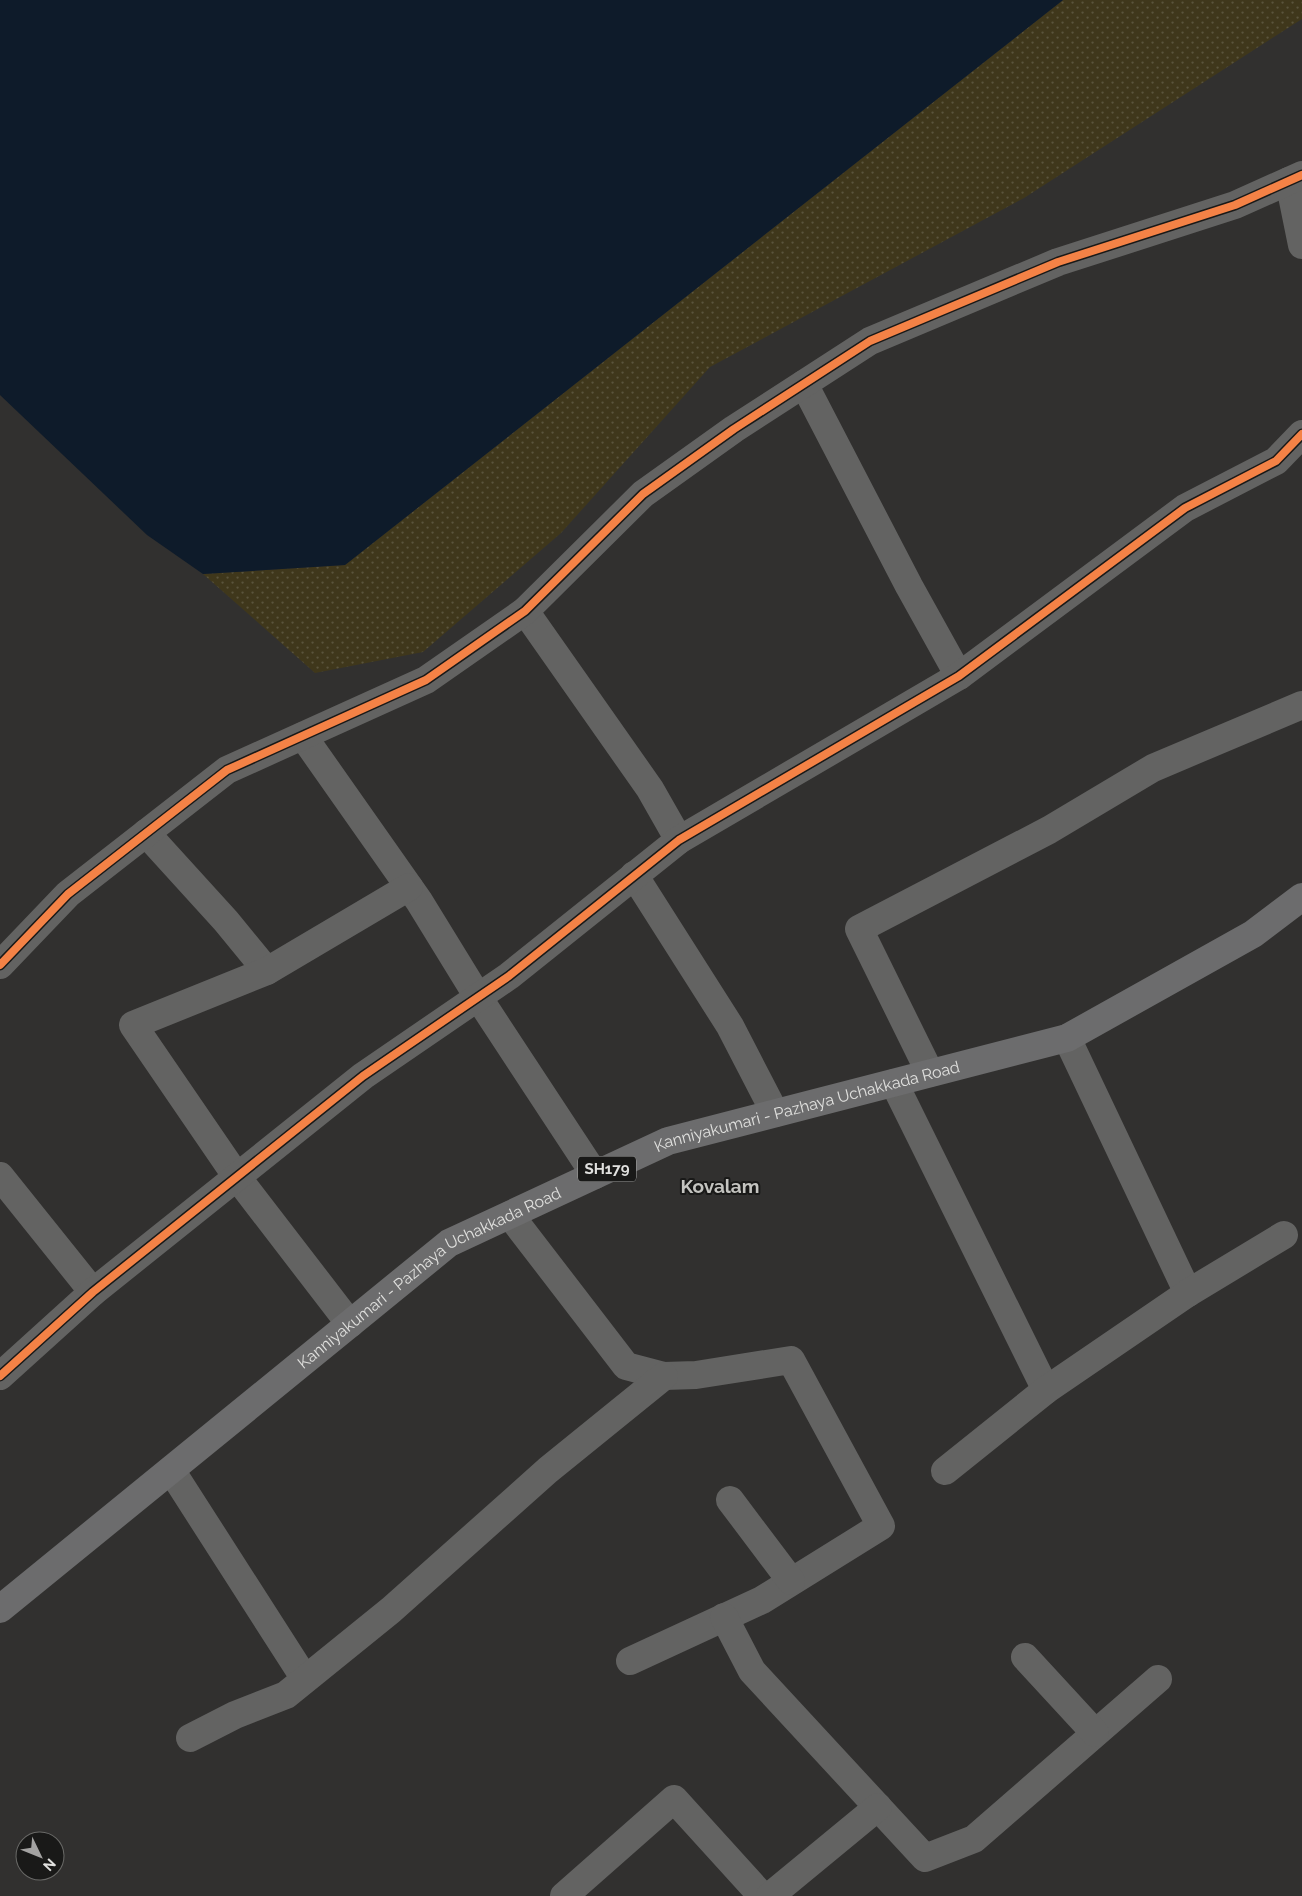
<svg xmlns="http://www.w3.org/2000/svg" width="1302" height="1896" viewBox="0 0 1302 1896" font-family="Raleway,sans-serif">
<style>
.sand{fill:url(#sand-dots)}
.water{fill:#0e1b2a}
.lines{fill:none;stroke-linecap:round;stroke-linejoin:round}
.street{stroke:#636362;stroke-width:28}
.primary{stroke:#6c6c6d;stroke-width:28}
.cycleway-casing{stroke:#191918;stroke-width:11}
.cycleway{stroke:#f48246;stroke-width:8}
.labels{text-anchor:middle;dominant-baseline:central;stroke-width:4;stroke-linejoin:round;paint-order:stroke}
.shield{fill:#191918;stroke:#a4a4a3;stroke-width:1}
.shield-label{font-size:15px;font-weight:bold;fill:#e0e0de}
.street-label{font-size:16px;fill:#e0e0de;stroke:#191918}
.quarter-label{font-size:19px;font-weight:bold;fill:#c4c4c0;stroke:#191918}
</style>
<defs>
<pattern id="sand-dots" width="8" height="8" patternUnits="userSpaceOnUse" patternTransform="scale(1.25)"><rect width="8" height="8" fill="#3f371b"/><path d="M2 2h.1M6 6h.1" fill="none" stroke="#5a543c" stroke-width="1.8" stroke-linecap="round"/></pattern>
</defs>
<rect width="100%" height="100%" fill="#31302f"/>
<path class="sand" d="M1063,0h239v19l-278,179 -314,169 -149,166 -138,119 -108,21 -112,-99 142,-9z"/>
<path class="water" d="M0,0h1063l-718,565 -142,9 -56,-39 -147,-140z"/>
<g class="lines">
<g class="street">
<path d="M1289,181l13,64"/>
<path d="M804,384l105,202 50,90"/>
<path d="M525,611l125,178 29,51"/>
<path d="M303,736l116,165 59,96 117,178"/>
<path d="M146,833l80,88 41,50"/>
<path d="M634,875l96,151 45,87"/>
<path d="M0,965l68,-71 159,-124 199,-90 99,-69 118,-117 91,-65 136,-88 188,-79 177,-57 67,-30"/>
<path d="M1067,1038l121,255"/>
<path d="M930,1073l-71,-144 190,-99 104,-62 149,-63"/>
<path d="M894,1083l152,307"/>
<path d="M0,1176l93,116"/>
<path d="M510,1215l116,151 38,10 32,-1 95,-15 90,166 -119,74 -132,61"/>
<path d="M350,1324l-113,-147 -104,-152 134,-54 142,-84"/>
<path d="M0,1376l93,-84 270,-216 146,-100 170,-136 280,-164 226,-168 91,-47 26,-27"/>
<path d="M171,1470l134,209"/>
<path d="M945,1471l101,-81 142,-97 96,-58"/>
<path d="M730,1500l61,81"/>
<path d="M724,1617l28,54 173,187 49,-19 184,-160"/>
<path d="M1025,1657l70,76"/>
<path d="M190,1738l45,-23 51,-20 105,-85 157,-140 116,-94"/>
<path d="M564,1896l110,-97 88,97"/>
<path d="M770,1896l108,-89"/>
</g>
<path class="primary" id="s1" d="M0,1609l449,-366 219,-102 399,-103 186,-104 49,-37"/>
<g class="cycleway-casing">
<g id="cycleway">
<path d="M0,965l68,-71 159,-124 199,-90 99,-69 118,-117 91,-65 136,-88 188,-79 177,-57 67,-30"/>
<path d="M0,1376l93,-84 270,-216 146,-100 170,-136 280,-164 226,-168 91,-47 26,-27"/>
</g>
</g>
<use href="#cycleway" class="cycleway"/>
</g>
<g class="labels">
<rect class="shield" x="578" y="1156.5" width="58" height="25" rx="4"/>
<g class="shield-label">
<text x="607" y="1169">SH179</text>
</g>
<g class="street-label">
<text stroke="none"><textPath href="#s1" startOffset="964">Kanniyakumari - Pazhaya Uchakkada Road</textPath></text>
<text stroke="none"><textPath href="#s1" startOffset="544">Kanniyakumari - Pazhaya Uchakkada Road</textPath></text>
</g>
<g class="quarter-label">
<text x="720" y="1186">Kovalam</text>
</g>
</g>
<g transform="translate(40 1856) rotate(133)"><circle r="24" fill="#191918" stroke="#696967"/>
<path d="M0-4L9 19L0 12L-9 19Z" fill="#a3a2a1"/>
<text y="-8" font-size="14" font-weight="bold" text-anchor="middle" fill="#e0e0de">N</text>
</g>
</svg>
